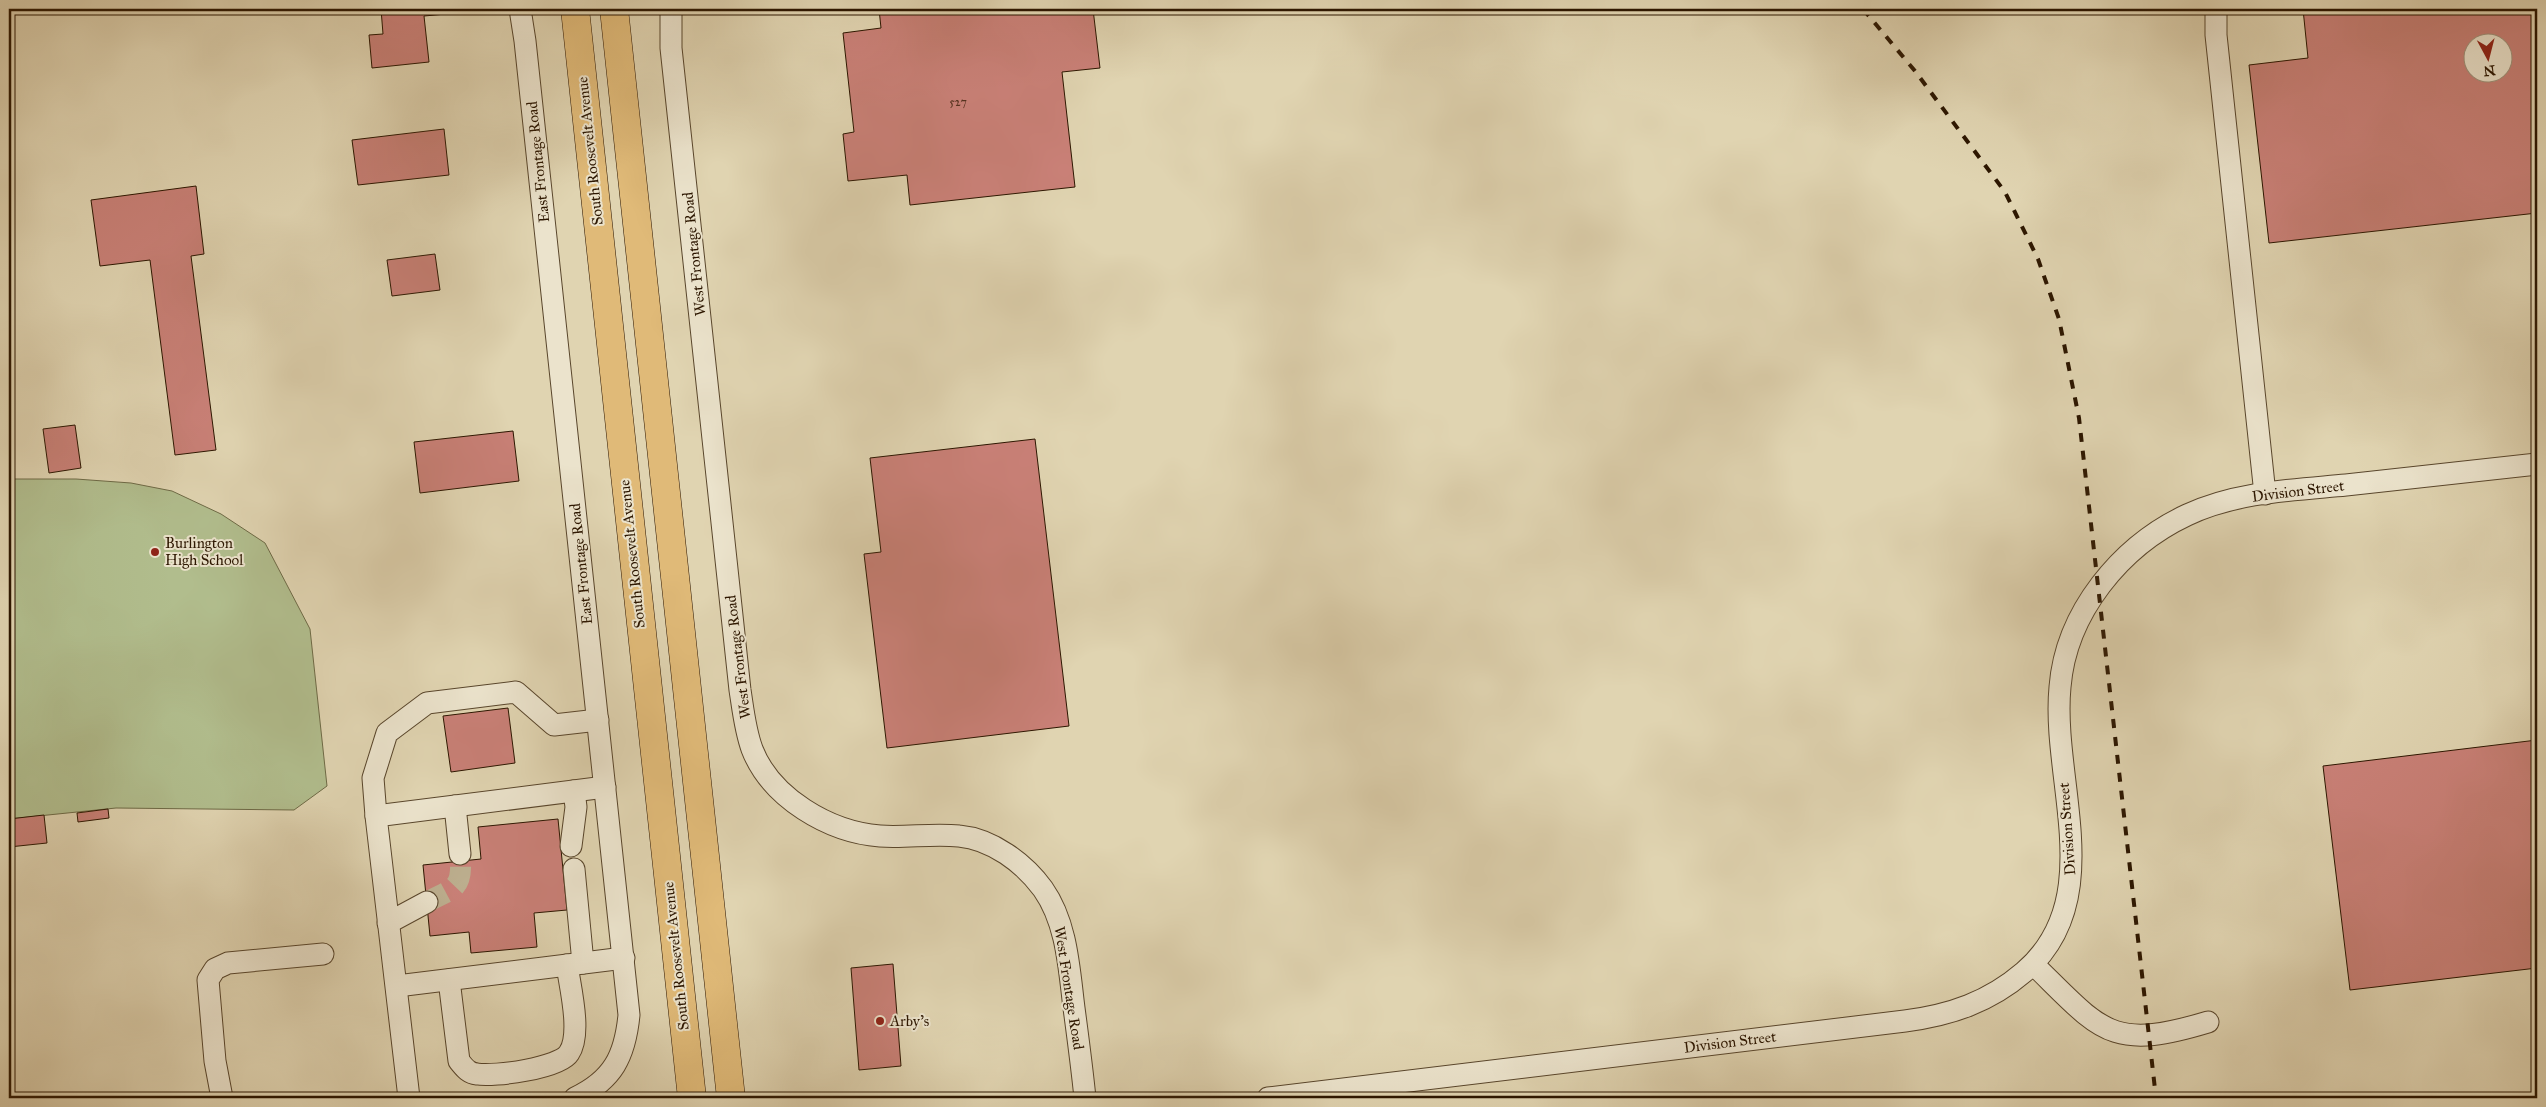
<svg xmlns="http://www.w3.org/2000/svg" width="2546" height="1107" viewBox="0 0 2546 1107" font-family="'IM FELL Great Primer',serif">
<style>
.green{fill:#b1bd8d;stroke:#6e6a46}
.building{fill:#c98077;stroke:#2c1600;fill-rule:evenodd}
.lines{fill:none;stroke-linecap:round;stroke-linejoin:round}
.minor-tunnel{stroke:#bcae8e;stroke-width:21;stroke-dasharray:21 11;stroke-linecap:butt}
.minor-casing{stroke:#59462c;stroke-width:23}
.highway-casing{stroke:#2c1600;stroke-width:29}
.minor{stroke:#ebe3cc;stroke-width:21}
.highway{stroke:#e0ba78;stroke-width:28}
.rail{stroke:#2c1600;stroke-width:4;stroke-dasharray:9 9;stroke-linecap:butt}
.poi-dot{fill:#8f2418;stroke:#ebe3cc;stroke-width:2}
.labels{text-anchor:middle;dominant-baseline:central;stroke-width:4;stroke-linejoin:round;paint-order:stroke}
.number-label{font-size:12px;fill:#53301e}
.street-label{font-size:15px;fill:#2c1600;stroke:#ebe3cc}
.poi-label{font-size:15px;fill:#2c1600;stroke:#ebe3cc;text-anchor:start}
</style>
<rect width="100%" height="100%" fill="#e0d4b1"/>
<filter id="stains"><feTurbulence type="fractalNoise" baseFrequency=".004" numOctaves="4"/><feColorMatrix values="0 0 0 0 .2 0 0 0 0 .09 0 0 0 0 .02 0 0 0 .5 -.17"/></filter>
<radialGradient id="worn" r=".72"><stop offset=".6" stop-color="#630" stop-opacity="0"/><stop offset="1" stop-color="#630" stop-opacity=".3"/></radialGradient>
<path class="green" d="M9,479h67l55,4 41,8 49,23 44,29 45,86 17,157 -33,24 -178,-2 -107,11z"/>
<g class="building">
<path d="M381,9h76v4l-33,3 5,46 -57,6 -3,-33 14,-1z"/>
<path d="M879,9h214l7,59 -38,4 13,115 -165,18 -3,-30 -59,6 -5,-47 11,-2 -11,-99 38,-5z"/>
<path d="M2303,9h234v204l-268,30 -20,-178 59,-7zM2474,42h30v30h-30z"/>
<path d="M444,129l5,46 -91,10 -6,-45z"/>
<path d="M196,186l8,68 -13,2 25,194 -41,5 -25,-195 -50,6 -9,-66z"/>
<path d="M435,254l5,36 -48,6 -5,-36z"/>
<path d="M75,425l6,43 -32,5 -6,-44z"/>
<path d="M513,431l6,50 -99,12 -6,-51z"/>
<path d="M1035,439l34,287 -182,22 -23,-194 17,-2 -11,-94z"/>
<path d="M508,708l7,55 -64,9 -8,-56z"/>
<path d="M2537,740v228l-187,22 -27,-224z"/>
<path d="M108,809l1,9 -31,4 -1,-9z"/>
<path d="M44,815l3,28 -38,4v-28z"/>
<path d="M558,819l9,91 -33,3 3,34 -66,6 -2,-21 -39,4 -7,-71 58,-6 -3,-32z"/>
<path d="M893,964l8,102 -42,4 -8,-102z"/>
</g>
<g class="lines">
<path class="minor-tunnel" d="M427,902c28,-15 36,-12 33,-48"/>
<g class="minor-casing">
<g id="minor">
<path d="M520,9l5,32 104,974c-4,41 -16,65 -54,83"/>
<path d="M671,9v39l69,642c3,19 5,40 12,59 19,49 77,83 128,87 26,2 53,-3 79,0 33,3 65,27 84,53 24,34 26,79 31,119 4,30 8,60 11,90"/>
<path d="M2216,9v26l49,459"/>
<path d="M455,806l5,48"/>
<path d="M376,816l-3,-38 14,-45 40,-30 89,-11 38,33 44,-5"/>
<path d="M571,846l5,-39 -2,-16"/>
<path d="M574,869l9,94"/>
<path d="M388,923l39,-21"/>
<path d="M2033,964c68,66 76,88 175,58"/>
<path d="M449,980l10,81c6,7 9,12 18,13 17,3 83,-6 92,-21 13,-19 1,-66 -2,-88"/>
<path d="M397,986l227,-28"/>
<path d="M222,1098l-7,-37 -7,-81 7,-11 13,-6 95,-9"/>
<path d="M409,1098l-33,-282 229,-29"/>
<path d="M1268,1098l637,-77c46,-6 84,-19 119,-49 85,-73 27,-191 36,-285 6,-75 61,-141 127,-172 48,-23 106,-25 159,-30 63,-7 127,-14 191,-21"/>
</g>
</g>
<g class="highway-casing">
<g id="highway">
<path d="M575,9l117,1089"/>
<path d="M614,9l117,1089"/>
</g>
</g>
<use href="#minor" class="minor"/>
<use href="#highway" class="highway"/>
<path class="rail" d="M1863,9l52,62 90,121 33,67 21,60 20,99 77,680"/>
</g>
<g class="poi-dot">
<circle cx="155" cy="552" r="5"/>
<circle cx="880" cy="1021" r="5"/>
</g>
<g class="labels">
<g class="number-label">
<text x="958" y="102">527</text>
</g>
<g class="street-label">
<text transform="translate(590 151) rotate(-96)">South Roosevelt Avenue</text>
<text transform="translate(538 162) rotate(-96)">East Frontage Road</text>
<text transform="translate(694 254) rotate(-96)">West Frontage Road</text>
<text transform="translate(2298 491) rotate(-7)">Division Street</text>
<text transform="translate(632 554) rotate(-96)">South Roosevelt Avenue</text>
<text transform="translate(581 564) rotate(-96)">East Frontage Road</text>
<text transform="translate(738 657) rotate(-97)">West Frontage Road</text>
<text transform="translate(2067 829) rotate(-94)">Division Street</text>
<text transform="translate(676 956) rotate(-96)">South Roosevelt Avenue</text>
<text transform="translate(1069 988) rotate(81)">West Frontage Road</text>
<text transform="translate(1730 1042) rotate(-7)">Division Street</text>
</g>
<g class="poi-label">
<text x="165" y="543">Burlington<tspan x="165" dy="17">High School</tspan></text>
<text x="890" y="1021">Arby's</text>
</g>
</g>
<rect width="2546" height="1107" fill="none" stroke="#e0d4b1" stroke-width="30"/>
<rect x="10" y="10" width="2526" height="1087" fill="none" stroke="#2c1600" stroke-width="2.5"/>
<rect x="15" y="15" width="2516" height="1077" fill="none" stroke="#2c1600"/>
<g transform="translate(2488 58) rotate(173)"><circle r="24" fill="#ebe3cc" stroke="#9f917a"/>
<path d="M0-4L9 19L0 12L-9 19Z" fill="#8f2418"/>
<text y="-8" font-size="14" font-weight="bold" text-anchor="middle" fill="#2c1600">N</text>
</g>
<rect width="100%" height="100%" filter="url(#stains)"/>
<rect width="100%" height="100%" fill="url(#worn)"/>
</svg>
